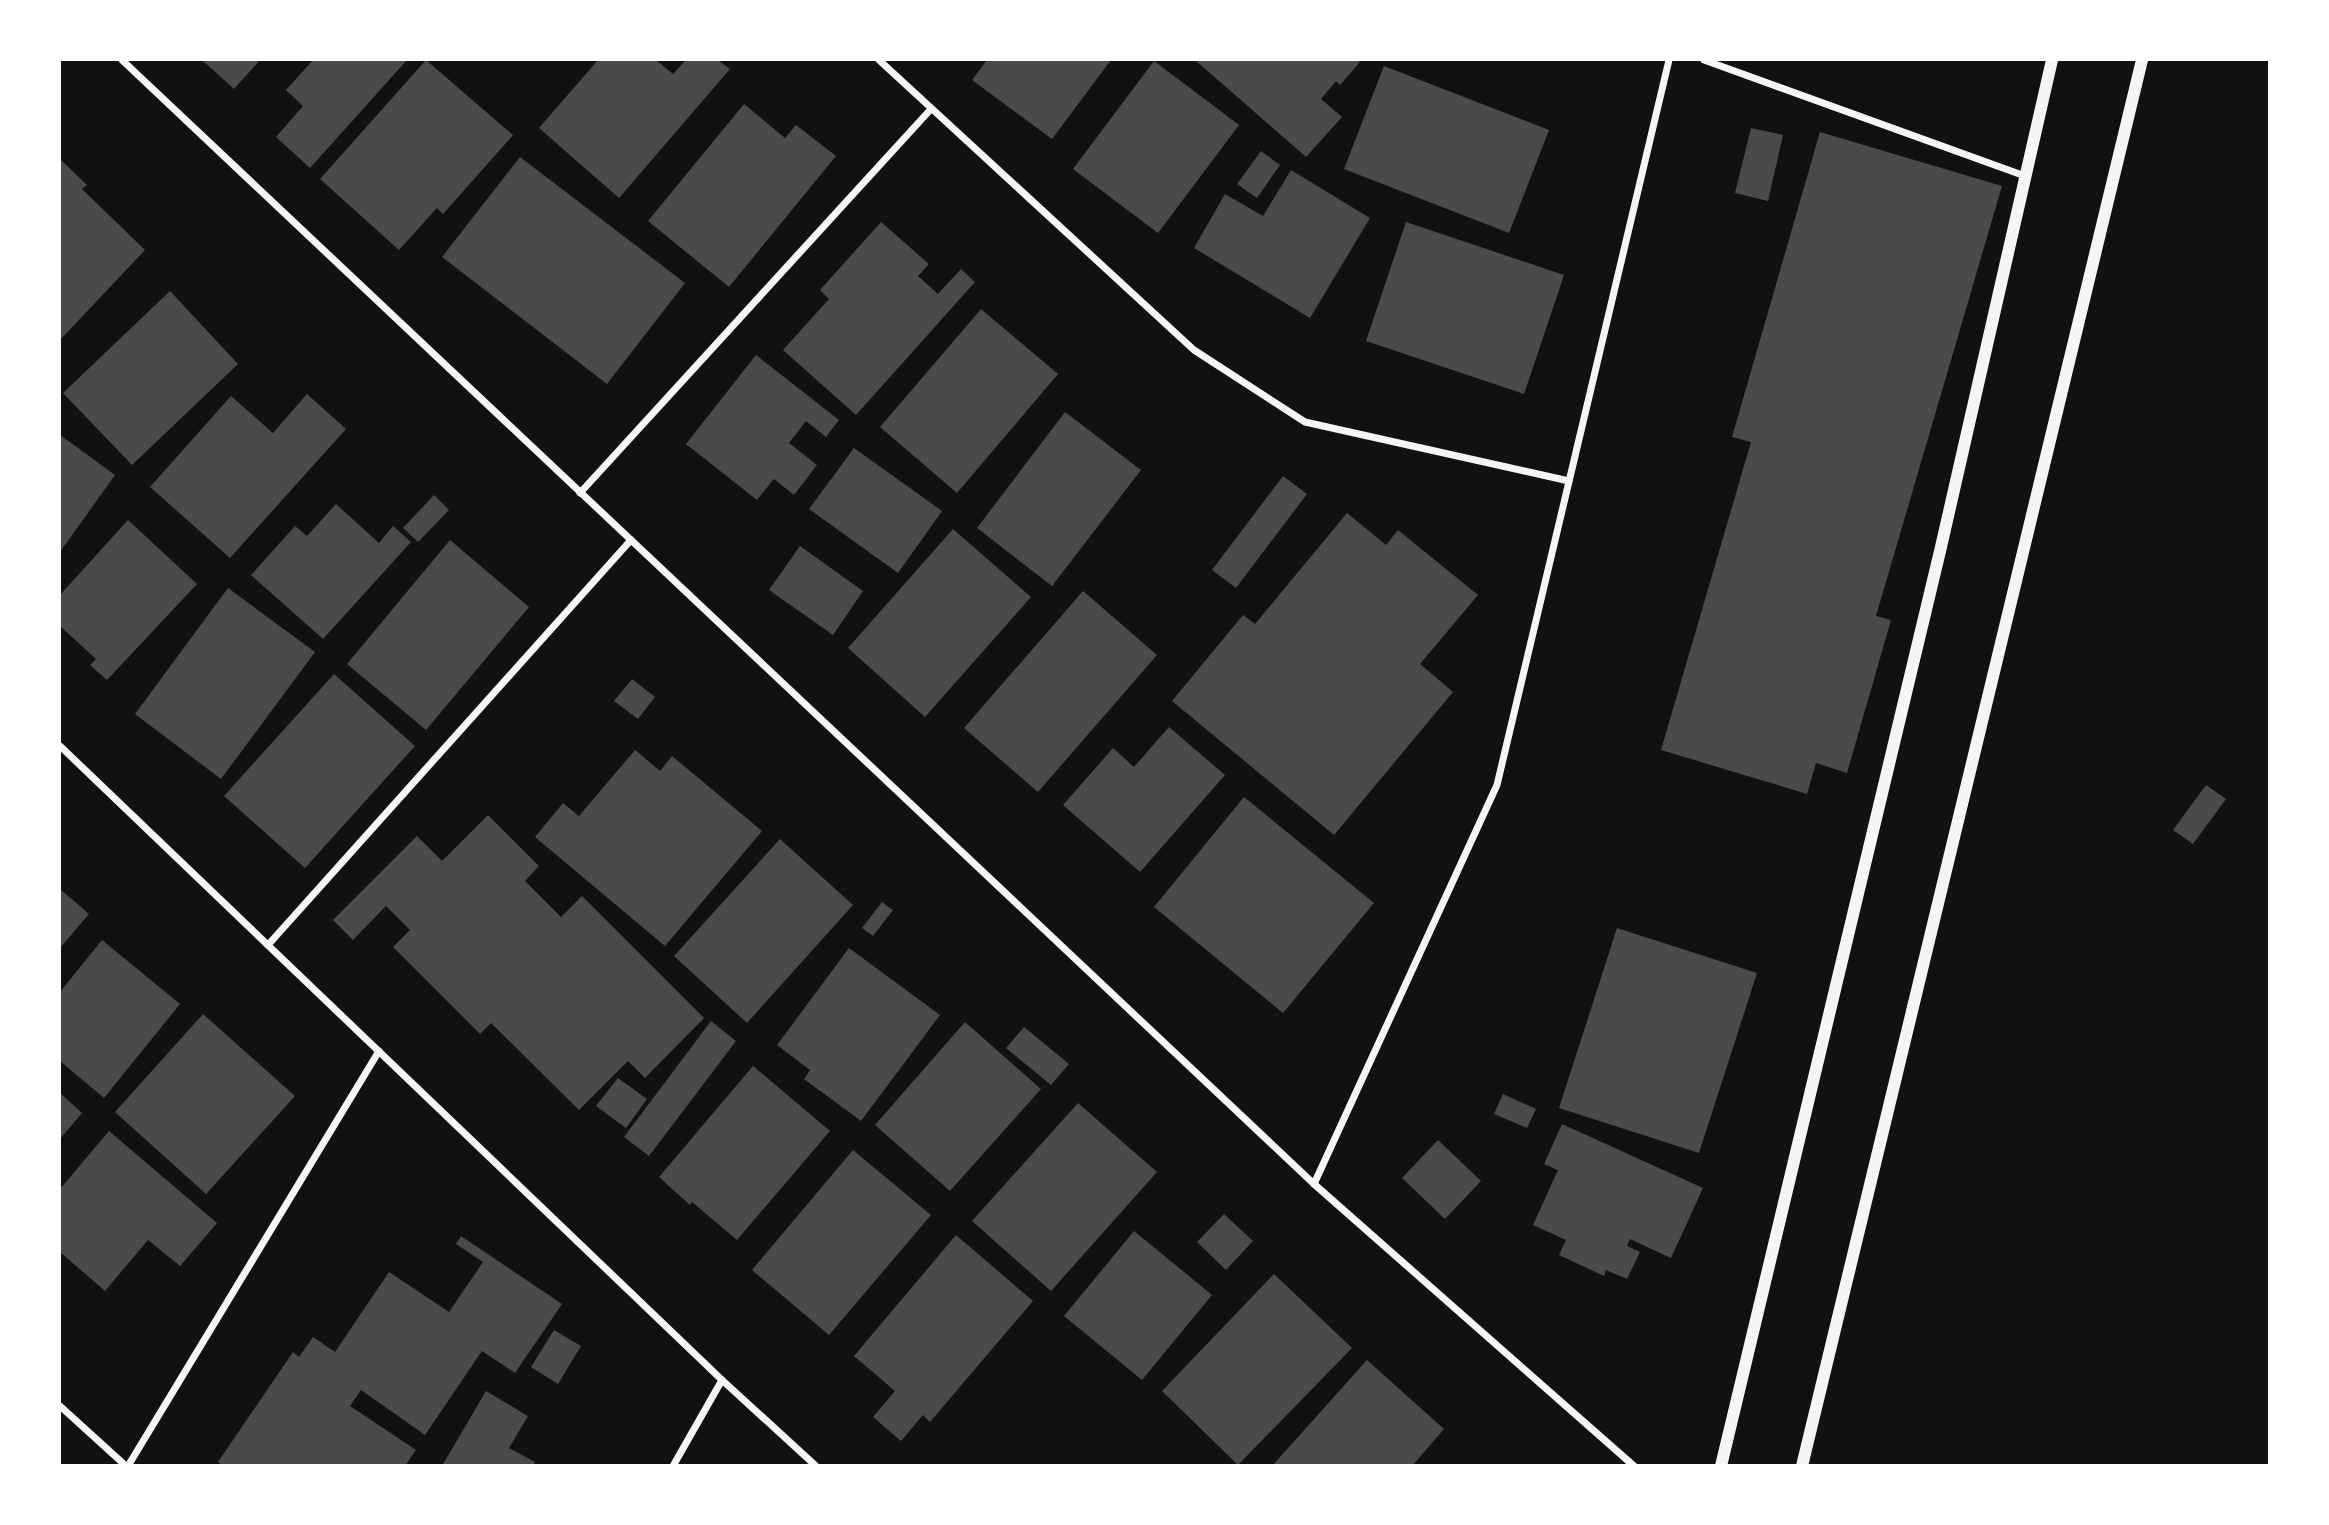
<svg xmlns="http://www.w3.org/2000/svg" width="2329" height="1525" viewBox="0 0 2329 1525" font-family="Manrope,sans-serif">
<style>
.building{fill:#4a4a4a}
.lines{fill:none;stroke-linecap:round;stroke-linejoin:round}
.minor{stroke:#f5f5f5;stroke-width:7}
.tertiary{stroke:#f5f5f5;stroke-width:12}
</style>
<rect width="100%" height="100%" fill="#111"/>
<g class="building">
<path d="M202,60h58l-26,29z"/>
<path d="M313,60h94l-97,108 -34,-31 27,-31 -17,-16z"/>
<path d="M426,60l87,75 -70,79 -6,-6 -38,42 -79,-71z"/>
<path d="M598,60h58l17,14 13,-14h32l12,9 -111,129 -80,-70z"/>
<path d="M987,60h124l-59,79 -80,-59z"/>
<path d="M1195,60h162l3,2 -20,23 -4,-4 -15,18 21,18 -36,40z"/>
<path d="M1154,61l85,64 -81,108 -85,-64z"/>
<path d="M1384,66l165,64 -40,103 -165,-64z"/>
<path d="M744,104l41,34 11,-13 40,31 -107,131 -81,-66z"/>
<path d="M1751,128l32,7 -15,66 -33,-8z"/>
<path d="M1820,132l182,54 -126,430 15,4 -44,153 -31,-10 -9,31 -146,-44 90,-308 -19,-5z"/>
<path d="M1261,151l19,14 -23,33 -20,-14z"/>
<path d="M520,157l165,126 -78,101 -165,-127z"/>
<path d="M60,159l27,26 -5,4 63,61 -85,90z"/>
<path d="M1291,170l79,48 -60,100 -116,-70 31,-54 38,22z"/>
<path d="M881,222l48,42 -11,12 20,18 23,-25 14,13 -119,133 -73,-65 46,-51 -9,-9z"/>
<path d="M1406,222l158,53 -40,119 -158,-53z"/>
<path d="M170,291l68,73 -106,101 -69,-72z"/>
<path d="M981,309l77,65 -101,119 -77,-66z"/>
<path d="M756,355l83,65 -13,17 -20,-16 -17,22 28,22 -23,30 -20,-16 -17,21 -71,-56z"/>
<path d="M307,394l39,35 -116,129 -80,-71 81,-91 42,37z"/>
<path d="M1065,412l76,58 -89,116 -75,-58z"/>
<path d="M60,435l55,40 -55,77z"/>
<path d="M854,448l88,63 -44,62 -89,-64z"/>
<path d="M1283,476l24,18 -71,94 -24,-18z"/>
<path d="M434,495l15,15 -31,32 -15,-14z"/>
<path d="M336,504l43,39 14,-17 18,16 -88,97 -72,-64 44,-49 12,10z"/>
<path d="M1347,513l39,32 12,-15 80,65 -58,69 33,28 -119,143 -162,-134 71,-86 12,9z"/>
<path d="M128,520l69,64 -90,96 -17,-15 6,-6 -36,-33v-31z"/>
<path d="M953,529l78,68 -106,120 -77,-69z"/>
<path d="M450,540l79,67 -103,123 -79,-66z"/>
<path d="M800,546l63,45 -30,44 -64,-45z"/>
<path d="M228,588l87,64 -94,127 -86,-65z"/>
<path d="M1083,591l74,64 -119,137 -74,-64z"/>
<path d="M334,674l81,72 -110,122 -81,-72z"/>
<path d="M632,679l23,18 -17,22 -24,-18z"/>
<path d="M1169,727l56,48 -85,97 -77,-67 50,-57 21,19z"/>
<path d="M635,750l25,21 12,-15 90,75 -97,115 -130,-109 28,-34 16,13z"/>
<path d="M2206,785l20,14 -33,45 -20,-14z"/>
<path d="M1244,797l130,106 -91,110 -129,-106z"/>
<path d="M488,815l51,51 -14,15 36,36 21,-21 122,122 -59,60 -17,-17 -49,49 -88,-87 -11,11 -87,-87 17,-17 -24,-24 -33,34 -20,-20 84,-84 25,25z"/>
<path d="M780,839l73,66 -106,118 -73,-67z"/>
<path d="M60,889l29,25 -29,34z"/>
<path d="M882,902l11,8 -20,26 -11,-8z"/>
<path d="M1617,928l140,45 -58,180 -140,-45z"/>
<path d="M102,940l78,64 -76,94 -44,-37v-69z"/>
<path d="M849,948l91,67 -79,106 -57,-42 6,-9 -33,-25z"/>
<path d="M203,1014l92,82 -89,98 -91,-82z"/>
<path d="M711,1021l25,20 -87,115 -25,-19z"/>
<path d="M965,1022l76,67 -91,102 -75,-66z"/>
<path d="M1024,1027l45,37 -18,21 -45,-37z"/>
<path d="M753,1066l77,65 -93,109 -45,-38 -2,3 -31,-28z"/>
<path d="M618,1078l29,21 -21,29 -30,-22z"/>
<path d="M60,1093l22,20 -22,26z"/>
<path d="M1503,1094l33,15 -9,19 -33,-14z"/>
<path d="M1078,1103l79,69 -106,119 -79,-70z"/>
<path d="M1562,1124l141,64 -32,70 -41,-19 -3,7 13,6 -13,27 -21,-9 -2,6 -45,-21 7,-15 -33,-15 25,-55 -14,-6z"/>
<path d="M109,1131l108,92 -37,43 -32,-26 -43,51 -45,-39v-63z"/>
<path d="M1438,1140l43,41 -36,38 -43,-41z"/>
<path d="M853,1150l78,65 -102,120 -77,-65z"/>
<path d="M1224,1214l29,27 -27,29 -29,-28z"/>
<path d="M1134,1231l78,64 -70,85 -78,-64z"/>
<path d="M956,1235l77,66 -103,121 -7,-7 -22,26 -28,-24 22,-26 -41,-35z"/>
<path d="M461,1236l101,68 -47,69 -33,-22 -57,84 -64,-45 -11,16 66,44 -11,16h-182l-5,-4 75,-110 6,5 14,-20 22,15 54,-80 60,40 34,-50 -27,-18z"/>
<path d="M1274,1274l78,74 -114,117 -76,-74z"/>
<path d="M554,1330l27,16 -23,38 -27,-17z"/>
<path d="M1367,1360l77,69 -32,37h-140z"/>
<path d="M486,1391l42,25 -19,32 26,14 -2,4h-91z"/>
</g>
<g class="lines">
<g class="minor">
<path d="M122,60l1192,1124 320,282"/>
<path d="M879,60l315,290 111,72 264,59"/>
<path d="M1704,60l321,116"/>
<path d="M580,493l351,-384"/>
<path d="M60,746l662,634 94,86"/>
<path d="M268,945l363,-405"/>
<path d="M1314,1184l183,-399 172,-725"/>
<path d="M60,1406l66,60"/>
<path d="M128,1466l251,-415"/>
<path d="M673,1466l49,-86"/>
</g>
<g class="tertiary">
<path d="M1721,1466l220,-919 111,-487"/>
<path d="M1802,1466l340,-1406"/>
</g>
</g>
<rect width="2329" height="1525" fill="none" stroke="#ffffff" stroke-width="122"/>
</svg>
